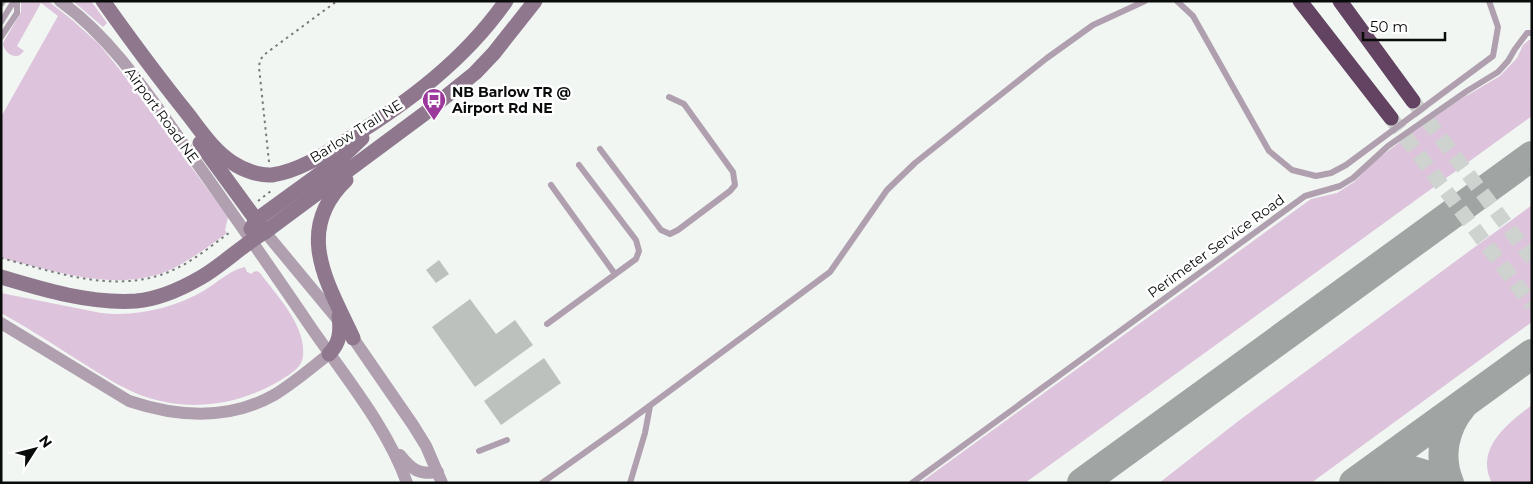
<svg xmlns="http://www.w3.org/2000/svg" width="1533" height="484" viewBox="0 0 1533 484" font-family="Montserrat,sans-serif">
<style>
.green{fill:#ddc3db}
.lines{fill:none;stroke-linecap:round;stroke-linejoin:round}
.taxiway{stroke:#a0a4a2;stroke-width:30}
.building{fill:#bcc1be}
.motorway-tunnel{stroke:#ced3d0;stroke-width:15;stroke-dasharray:15 8;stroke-linecap:butt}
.path{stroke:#787b79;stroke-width:2;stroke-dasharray:2.5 4;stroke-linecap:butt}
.service{stroke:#b0a0af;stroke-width:6}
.minor{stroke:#b0a0af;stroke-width:12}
.secondary{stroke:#8f788e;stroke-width:15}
.motorway{stroke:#624361;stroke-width:15}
.labels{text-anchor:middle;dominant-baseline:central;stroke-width:5;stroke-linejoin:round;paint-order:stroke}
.poi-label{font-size:14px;font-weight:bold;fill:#0a0c0b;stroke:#fff;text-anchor:start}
.street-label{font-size:14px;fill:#0a0c0b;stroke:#fff}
</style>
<rect width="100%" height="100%" fill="#f1f6f3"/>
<g class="green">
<path d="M21,1h27l23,18 28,25 21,26 108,147 -3,13 2,3c-18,13 -35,26 -55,36 -54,25 -116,2 -171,-11v-141l57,-101 -17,-13 -24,43 7,5 -4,4c-7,4 -17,-4 -17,-12l18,-31z"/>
<path d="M73,1h18l16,22 -4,4z"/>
<path d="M1529,40h3v76l-507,367h-105l391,-284 26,-6 17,-11 22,-22 36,-27 49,-34 39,-23 17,-18 6,-13z"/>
<path d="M1532,205v117l-221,161h-152l82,-64z"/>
<path d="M245,267l2,5 5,2 1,-2 4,-1 3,2c17,23 46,52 43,83 -1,12 -13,18 -22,24 -40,24 -86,32 -132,18 -20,-6 -39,-18 -57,-29 -30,-19 -60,-39 -91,-56v-20l100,20c36,4 73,-5 104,-23 13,-8 25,-20 40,-23z"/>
<path d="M1532,405v78h-40c-18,-34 16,-60 40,-78z"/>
</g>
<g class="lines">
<g class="taxiway">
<path d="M1367,476c25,-12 51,-7 73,7"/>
<path d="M1082,483l450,-327"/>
<path d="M1354,483l178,-129"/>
<path d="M1449,483c-11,-27 -5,-55 13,-77"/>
</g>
</g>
<g class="building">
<path d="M439,260l10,14 -13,9 -10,-13z"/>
<path d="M470,299l26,35 19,-14 18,25 -58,42 -43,-60z"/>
<path d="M544,358l17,25 -60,42 -17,-24z"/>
</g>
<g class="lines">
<g class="motorway-tunnel">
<path d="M1413,101l119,158"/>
<path d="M1391,118l141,187"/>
</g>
<g class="path">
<path d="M269,162l-10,-95 1,-7 5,-6 72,-53"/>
<path d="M258,201l13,-10v-3"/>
<path d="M1,258c55,14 114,37 170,13 21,-9 40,-25 58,-38"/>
</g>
<g class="service">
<path d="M1177,1l16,15 76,135 23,19 24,6 15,-3 15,-8 147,-109 5,-29 -9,-26"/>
<path d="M1,4l2,-3"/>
<path d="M1,22l13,-21"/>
<path d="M1,37l16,-24v-12"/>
<path d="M600,149l61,81 9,4 8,-4 52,-39 5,-6 -2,-13 -49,-68 -15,-7"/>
<path d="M551,185l64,89"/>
<path d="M547,324l89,-65 3,-8 -3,-11 -57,-75"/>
<path d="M479,451l28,-11"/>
<path d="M542,483l83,-59 205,-152 57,-82 28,-27 55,-44 77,-61 46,-33 52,-24"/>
<path d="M630,483l15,-50 5,-27"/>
<path d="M912,483l393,-287 35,-10 13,-8 35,-32 79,-55 31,-19 10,-11 7,-12 12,-16h5"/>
</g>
<g class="minor">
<path d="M60,1c54,39 89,95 127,148 41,58 81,115 121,174 34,50 79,103 99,160"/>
<path d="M265,232l88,106 60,87 13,21 16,37"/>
<path d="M1,323l128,78c48,16 99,20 145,-6 20,-12 37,-27 55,-41"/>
<path d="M400,455c12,15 19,20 38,17"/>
</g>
<g class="secondary">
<path d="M103,1c27,38 55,76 84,112 14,18 27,38 46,50 10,7 27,13 39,12 27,-4 53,-21 75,-35 60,-37 118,-80 159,-139"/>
<path d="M200,143l65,89"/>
<path d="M346,180c-53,51 -18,104 7,158"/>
<path d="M251,229l5,-9 84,-61 22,-21"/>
<path d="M1,277c43,13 90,27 135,24 22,-2 45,-12 64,-23 23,-13 42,-33 65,-46l159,-118 51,-41 19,-20 41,-52"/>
<path d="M329,354c11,-11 12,-23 10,-38"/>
</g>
<g class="motorway">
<path d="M1300,1l91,117"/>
<path d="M1340,1l73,100"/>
</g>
</g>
<defs>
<g id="bus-pin" transform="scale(1.25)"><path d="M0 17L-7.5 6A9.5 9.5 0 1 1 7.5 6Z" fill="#9c379c" stroke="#fff"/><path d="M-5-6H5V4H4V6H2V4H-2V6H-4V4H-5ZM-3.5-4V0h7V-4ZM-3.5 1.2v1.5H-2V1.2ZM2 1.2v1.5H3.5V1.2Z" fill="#fff"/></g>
</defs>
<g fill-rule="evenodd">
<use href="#bus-pin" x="434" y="100"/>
</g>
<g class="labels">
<g class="poi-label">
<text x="452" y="92">NB Barlow TR @<tspan x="452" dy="16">Airport Rd NE</tspan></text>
</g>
<g class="street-label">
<text transform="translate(162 115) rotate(54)">Airport Road NE</text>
<text transform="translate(356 131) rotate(-32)">Barlow Trail NE</text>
<text transform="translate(1216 246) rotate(-36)">Perimeter Service Road</text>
</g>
</g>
<rect width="1533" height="484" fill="none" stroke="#0a0c0b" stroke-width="5"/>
<g transform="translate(35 449) rotate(54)" stroke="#ffffff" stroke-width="4" paint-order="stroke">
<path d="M0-4L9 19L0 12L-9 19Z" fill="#0a0c0b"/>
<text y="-8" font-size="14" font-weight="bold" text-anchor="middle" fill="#0a0c0b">N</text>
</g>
<path d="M1363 32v8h82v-8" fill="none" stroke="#0a0c0b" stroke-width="2.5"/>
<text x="1370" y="32" font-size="15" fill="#0a0c0b" stroke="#ffffff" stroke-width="4" paint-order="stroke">50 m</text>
</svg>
